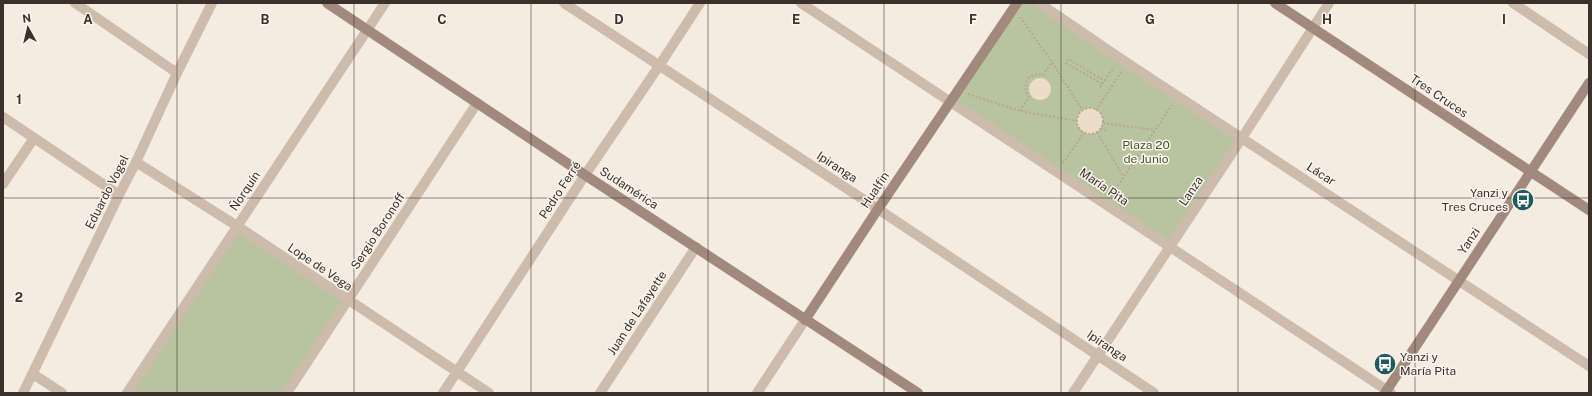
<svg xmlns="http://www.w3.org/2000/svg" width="1592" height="396" viewBox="0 0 1592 396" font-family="'Public Sans',sans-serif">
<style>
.green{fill:#b8c4a0}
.plaza{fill:#ecdcc8}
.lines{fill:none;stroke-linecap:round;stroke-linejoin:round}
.path{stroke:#b9a596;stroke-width:2;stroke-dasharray:2 2;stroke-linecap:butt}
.street{stroke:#cdbbac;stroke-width:10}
.secondary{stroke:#a18a7d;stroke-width:10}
.grid{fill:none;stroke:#3b302b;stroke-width:1;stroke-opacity:0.55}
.labels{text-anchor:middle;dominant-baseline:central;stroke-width:3;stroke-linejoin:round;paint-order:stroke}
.street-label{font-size:12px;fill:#3b302b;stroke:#fbf5ee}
.park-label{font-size:12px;fill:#4a5a2e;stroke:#fbf5ee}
.poi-label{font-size:12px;fill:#3b302b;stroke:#fbf5ee;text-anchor:end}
.grid-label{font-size:13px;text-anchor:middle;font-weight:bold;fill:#3b302b;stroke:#fbf5ee;stroke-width:3;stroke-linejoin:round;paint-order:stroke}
</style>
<rect width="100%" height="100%" fill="#f4ebe1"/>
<g class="green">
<path d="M1017,3h22l203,135 -72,109 -220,-144z"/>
<path d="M237,226l111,75 -61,92h-160z"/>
</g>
<g class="plaza">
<circle cx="1040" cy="89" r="11"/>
<circle cx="1090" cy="121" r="13"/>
</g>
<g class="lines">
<g class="path">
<path d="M1020,17l32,45 31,49"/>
<path d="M1102,84l-36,-21 2,-4 37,22"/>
<path d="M1100,87l14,-20"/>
<path d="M968,94l52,17 57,10"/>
<circle cx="1090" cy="121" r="13"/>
<path d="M1096,110l26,-39"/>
<path d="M1020,111l9,-14c-8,-12 -1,-26 14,-22l9,-13"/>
<path d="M1103,123l51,7"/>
<path d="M1101,128l7,4"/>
<path d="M1097,132l26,44"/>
<path d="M1063,163l21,-30"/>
<path d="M1111,196l61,-91"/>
</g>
<g class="street">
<path d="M75,3l102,70"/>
<path d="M564,3l314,206 276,184"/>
<path d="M801,3l590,390"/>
<path d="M1039,3l88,60 462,303"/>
<path d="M1513,3l76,51"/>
<path d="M3,117l116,78"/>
<path d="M136,162l101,64 252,167"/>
<path d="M3,184l31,-46"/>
<path d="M33,374l29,19"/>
<path d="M23,393l96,-198 17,-33 41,-89 35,-70"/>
<path d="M127,393l258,-390"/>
<path d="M287,393l190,-290"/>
<path d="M443,393l142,-218 74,-109 41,-63"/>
<path d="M600,393l96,-146"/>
<path d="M757,393l48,-73"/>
<path d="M1073,393l169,-255 87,-135"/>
</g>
<g class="secondary">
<path d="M327,3l258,172 333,218"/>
<path d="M1275,3l314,207"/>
<path d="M805,320l73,-111 139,-206"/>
<path d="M1385,393l204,-310"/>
</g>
</g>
<path class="grid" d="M177,3v390M354,3v390M531,3v390M708,3v390M884,3v390M1061,3v390M1238,3v390M1415,3v390M3,198h1586"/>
<defs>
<g id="bus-disc" transform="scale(1.15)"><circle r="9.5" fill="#1f5a5e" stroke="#fbf5ee"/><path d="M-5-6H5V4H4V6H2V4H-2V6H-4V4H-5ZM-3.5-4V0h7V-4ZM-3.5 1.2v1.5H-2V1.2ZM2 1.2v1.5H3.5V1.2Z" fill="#fff"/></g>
</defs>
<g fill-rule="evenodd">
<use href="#bus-disc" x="1523" y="200"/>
<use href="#bus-disc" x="1385" y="364"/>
</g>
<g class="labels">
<g class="street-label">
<text transform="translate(1439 96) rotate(34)">Tres Cruces</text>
<text transform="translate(837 167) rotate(33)">Ipiranga</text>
<text transform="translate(1321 174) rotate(33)">Lácar</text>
<text transform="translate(1104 187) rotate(34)">María Pita</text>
<text transform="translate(629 188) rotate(33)">Sudamérica</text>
<text transform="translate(560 190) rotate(-57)">Pedro Ferré</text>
<text transform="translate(875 190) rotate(-56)">Hualfin</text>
<text transform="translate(245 191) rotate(-56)">Ñorquín</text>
<text transform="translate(1191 191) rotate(-56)">Lanza</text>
<text transform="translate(107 192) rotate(-63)">Eduardo Vogel</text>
<text transform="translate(378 231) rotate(-57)">Sergio Boronoff</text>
<text transform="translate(1469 241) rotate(-56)">Yanzi</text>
<text transform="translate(320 267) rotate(34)">Lope de Vega</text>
<text transform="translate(637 313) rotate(-57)">Juan de Lafayette</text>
<text transform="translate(1107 346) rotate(34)">Ipiranga</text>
</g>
<g class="park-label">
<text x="1146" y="145">Plaza 20<tspan x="1146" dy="14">de Junio</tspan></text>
</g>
<g class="poi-label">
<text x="1508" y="193">Yanzi y<tspan x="1508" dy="14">Tres Cruces</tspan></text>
<text x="1400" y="357" text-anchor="start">Yanzi y<tspan x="1400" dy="14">María Pita</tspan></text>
</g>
</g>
<g class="grid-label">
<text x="88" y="24">A</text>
<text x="265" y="24">B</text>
<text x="442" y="24">C</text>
<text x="619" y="24">D</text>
<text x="796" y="24">E</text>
<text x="973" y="24">F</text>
<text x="1150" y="24">G</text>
<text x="1327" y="24">H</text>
<text x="1504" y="24">I</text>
<text x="19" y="104">1</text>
<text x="19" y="302">2</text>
</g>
<rect width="1592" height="396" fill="none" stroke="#3b302b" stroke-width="8"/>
<g transform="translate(28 28) rotate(352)" stroke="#fbf5ee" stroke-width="3" paint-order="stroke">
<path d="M0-3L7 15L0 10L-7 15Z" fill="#3b302b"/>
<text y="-6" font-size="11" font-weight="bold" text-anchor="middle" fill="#3b302b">N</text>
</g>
</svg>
